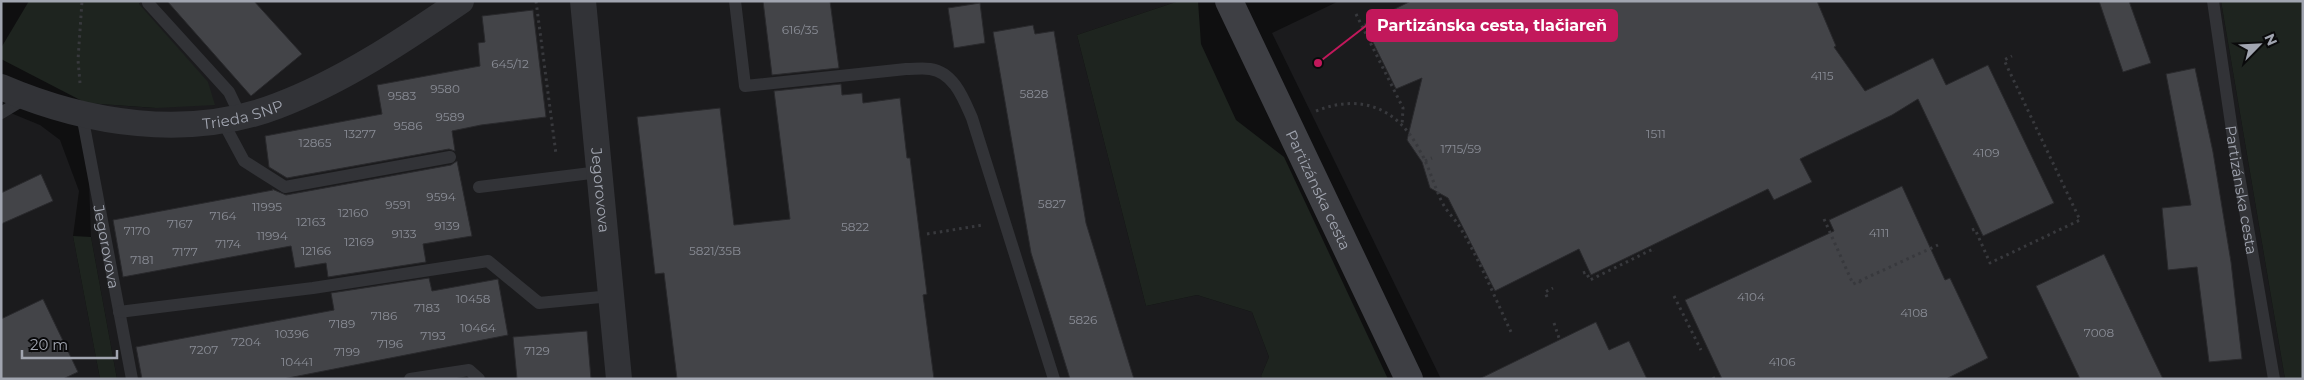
<svg xmlns="http://www.w3.org/2000/svg" width="2304" height="380" viewBox="0 0 2304 380" font-family="Montserrat,sans-serif">
<style>
.built{fill:#1b1b1d}
.green{fill:#1e241f}
.building{fill:#434448;stroke:#29292c}
.lines{fill:none;stroke-linecap:round;stroke-linejoin:round}
.path{stroke:#38393d;stroke-width:3;stroke-dasharray:2.5 4;stroke-linecap:butt}
.lane{stroke:#323337;stroke-width:12}
.street{stroke:#323337;stroke-width:26}
.secondary{stroke:#3e3f44;stroke-width:28}
.labels{text-anchor:middle;dominant-baseline:central;stroke-width:4;stroke-linejoin:round;paint-order:stroke}
.number-label{font-size:12px;fill:#8a8d96}
.street-label{font-size:15px;fill:#a1a5b0;stroke:#0a0a0b}
.leader{fill:none;stroke:#c2185b;stroke-width:2}
.callout-dot{fill:#c2185b;stroke:#0a0a0b;stroke-width:2}
.callout{fill:#c2185b;stroke:#c2185b;stroke-width:2}
.callout-label{font-size:16px;text-anchor:middle;font-weight:bold;fill:#fff}
</style>
<rect width="100%" height="100%" fill="#0f0f10"/>
<g class="built">
<path d="M142,1h1037l-102,34 69,271 51,-11 55,17 17,45 -8,19 2,3h-1146l-26,-142 -5,-134 69,5 -16,-104z"/>
<path d="M1339,1h882l64,378h-844l-169,-346z"/>
<path d="M1,109l39,16 20,15 19,51 -6,45 27,143h-99z"/>
</g>
<g class="green">
<path d="M29,1h112l-2,3 69,78 7,23 -59,3 -70,-5 -85,-44v-11z"/>
<path d="M1179,1h19l3,43 35,76 48,37 104,222h-125l-2,-3 8,-19 -17,-45 -55,-17 -51,11 -69,-271z"/>
<path d="M2221,1h82v378h-18z"/>
<path d="M73,236l18,1 26,142h-17z"/>
</g>
<g class="building">
<path d="M167,1h87l48,53 -51,42z"/>
<path d="M763,1h67l9,67 -67,7z"/>
<path d="M1411,1h406l19,45 -2,1 31,44 68,-33 13,27 42,-20 66,138 -71,33 -65,-137 -26,16 -92,44 12,23 -38,18 -6,-11 -177,86 -12,-26 -84,42 -47,-93 -18,-10 -8,-26 -15,-22 15,-62 -26,11 -32,-65z"/>
<path d="M2099,1h30l22,62 -28,9z"/>
<path d="M980,3l5,40 -31,5 -6,-40z"/>
<path d="M533,10l13,107 -65,8 -29,6 3,20 -6,-2 -162,29 -18,-11 -4,-31 117,-22 -5,-29 103,-19 -2,-23 7,-1 -3,-26z"/>
<path d="M1033,25l2,9 19,-3 32,192 48,156h-64l-39,-126 -38,-221z"/>
<path d="M2195,68l18,84 18,110 11,97 -33,3 -12,-95 -29,3 -6,-62 29,-3 -25,-131z"/>
<path d="M841,84l1,11 20,-2 1,10 37,-5 7,60h3l17,136 -4,1 11,84h-257l-13,-106 -9,1 -18,-157 83,-9 14,117 56,-6 -16,-128z"/>
<path d="M457,161l15,75 -49,8 3,18 -98,15 -2,-14 -31,5 -4,-22 -168,31 -10,-57 160,-30 -1,-1 14,6 165,-30z"/>
<path d="M41,174l12,27 -52,23v-31z"/>
<path d="M1902,186l43,94 5,-2 38,80 -42,21h-224l-37,-79 149,-69 -5,-11z"/>
<path d="M2104,254l46,98 13,27h-83l-44,-93z"/>
<path d="M429,278l3,13 66,-12 10,56 -225,44h-141l-6,-32 198,-37 -3,-17z"/>
<path d="M43,299l35,73 -15,7h-62v-60z"/>
<path d="M1596,322l13,28 20,-9 18,38h-168z"/>
<path d="M587,331l4,48h-74l-4,-42z"/>
</g>
<g class="lines">
<g class="path">
<path d="M536,1l20,153"/>
<path d="M1356,14l47,94 -1,18"/>
<path d="M80,83l-2,-23 4,-59"/>
<path d="M1316,111c45,-18 82,-3 104,40 10,17 14,36 23,53 5,9 13,16 18,25 19,32 34,69 50,103"/>
<path d="M1425,161l7,-3"/>
<path d="M1824,219l29,65 85,-39"/>
<path d="M1972,230l3,-1 15,34 90,-43 -76,-160 8,-4"/>
<path d="M927,234l56,-9"/>
<path d="M1583,273l3,-1 4,8 63,-31 1,2"/>
<path d="M1859,281l4,3"/>
<path d="M1674,296l27,54"/>
<path d="M1547,297l-2,-5 8,-4"/>
<path d="M1554,323l5,15"/>
<path d="M1713,377l1,2"/>
</g>
<g class="lane">
<path d="M735,1l10,85 161,-17c8,0 17,-1 24,0 24,3 34,31 42,49l82,261"/>
<path id="s1" d="M2213,1l23,157 38,221"/>
<path d="M148,3l81,89 12,25"/>
<path d="M1,113l25,-15"/>
<path id="s2" d="M82,115l50,264"/>
<path d="M222,120l22,41 41,26 165,-30"/>
<path d="M479,187l120,-15"/>
<path d="M119,312l194,-24 175,-27 51,42 72,-7"/>
<path d="M410,379l59,-9 10,9"/>
</g>
<g class="street">
<path id="s3" d="M583,1l36,378"/>
<path id="s4" d="M1,87c86,37 187,53 276,19 66,-25 127,-66 184,-105"/>
</g>
<path class="secondary" id="s5" d="M1229,1l180,378"/>
</g>
<g class="labels">
<g class="number-label">
<text x="800" y="29">616/35</text>
<text x="510" y="63">645/12</text>
<text x="1822" y="75">4115</text>
<text x="445" y="88">9580</text>
<text x="1034" y="93">5828</text>
<text x="402" y="95">9583</text>
<text x="450" y="116">9589</text>
<text x="408" y="125">9586</text>
<text x="360" y="133">13277</text>
<text x="1656" y="133">1511</text>
<text x="315" y="142">12865</text>
<text x="1461" y="148">1715/59</text>
<text x="1986" y="152">4109</text>
<text x="441" y="196">9594</text>
<text x="1052" y="203">5827</text>
<text x="398" y="204">9591</text>
<text x="267" y="206">11995</text>
<text x="353" y="212">12160</text>
<text x="223" y="215">7164</text>
<text x="311" y="221">12163</text>
<text x="180" y="223">7167</text>
<text x="447" y="225">9139</text>
<text x="855" y="226">5822</text>
<text x="137" y="230">7170</text>
<text x="1879" y="232">4111</text>
<text x="404" y="233">9133</text>
<text x="272" y="235">11994</text>
<text x="359" y="241">12169</text>
<text x="228" y="243">7174</text>
<text x="316" y="250">12166</text>
<text x="715" y="250">5821/35B</text>
<text x="185" y="251">7177</text>
<text x="142" y="259">7181</text>
<text x="1751" y="296">4104</text>
<text x="473" y="298">10458</text>
<text x="427" y="307">7183</text>
<text x="1914" y="312">4108</text>
<text x="384" y="315">7186</text>
<text x="1083" y="319">5826</text>
<text x="342" y="323">7189</text>
<text x="478" y="327">10464</text>
<text x="2099" y="332">7008</text>
<text x="292" y="333">10396</text>
<text x="433" y="335">7193</text>
<text x="246" y="341">7204</text>
<text x="390" y="343">7196</text>
<text x="204" y="349">7207</text>
<text x="537" y="350">7129</text>
<text x="347" y="351">7199</text>
<text x="297" y="361">10441</text>
<text x="1782" y="361">4106</text>
</g>
<g class="street-label">
<text stroke="none"><textPath href="#s4" startOffset="248">Trieda SNP</textPath></text>
<text stroke="none"><textPath href="#s3" startOffset="190">Jegorovova</textPath></text>
<text stroke="none"><textPath href="#s5" startOffset="209">Partizánska cesta</textPath></text>
<text stroke="none"><textPath href="#s1" startOffset="191">Partizánska cesta</textPath></text>
<text stroke="none"><textPath href="#s2" startOffset="134">Jegorovova</textPath></text>
</g>
</g>
<path class="leader" d="M1318 63L1367 25"/>
<circle class="callout-dot" cx="1318" cy="63" r="5"/>
<rect class="callout" x="1367" y="10" width="250" height="31" rx="5"/>
<g class="callout-label">
<text x="1492" y="31">Partizánska cesta, tlačiareň</text>
</g>
<rect width="2304" height="380" fill="none" stroke="#a1a5b0" stroke-width="5"/>
<g transform="translate(2259 45) rotate(66)" stroke="#0a0a0b" stroke-width="4" paint-order="stroke">
<path d="M0-4L9 19L0 12L-9 19Z" fill="#a1a5b0"/>
<text y="-8" font-size="14" font-weight="bold" text-anchor="middle" fill="#a1a5b0">N</text>
</g>
<path d="M22 350v8h95v-8" fill="none" stroke="#a1a5b0" stroke-width="2.5"/>
<text x="30" y="350" font-size="15" fill="#a1a5b0" stroke="#0a0a0b" stroke-width="4" paint-order="stroke">20 m</text>
</svg>
